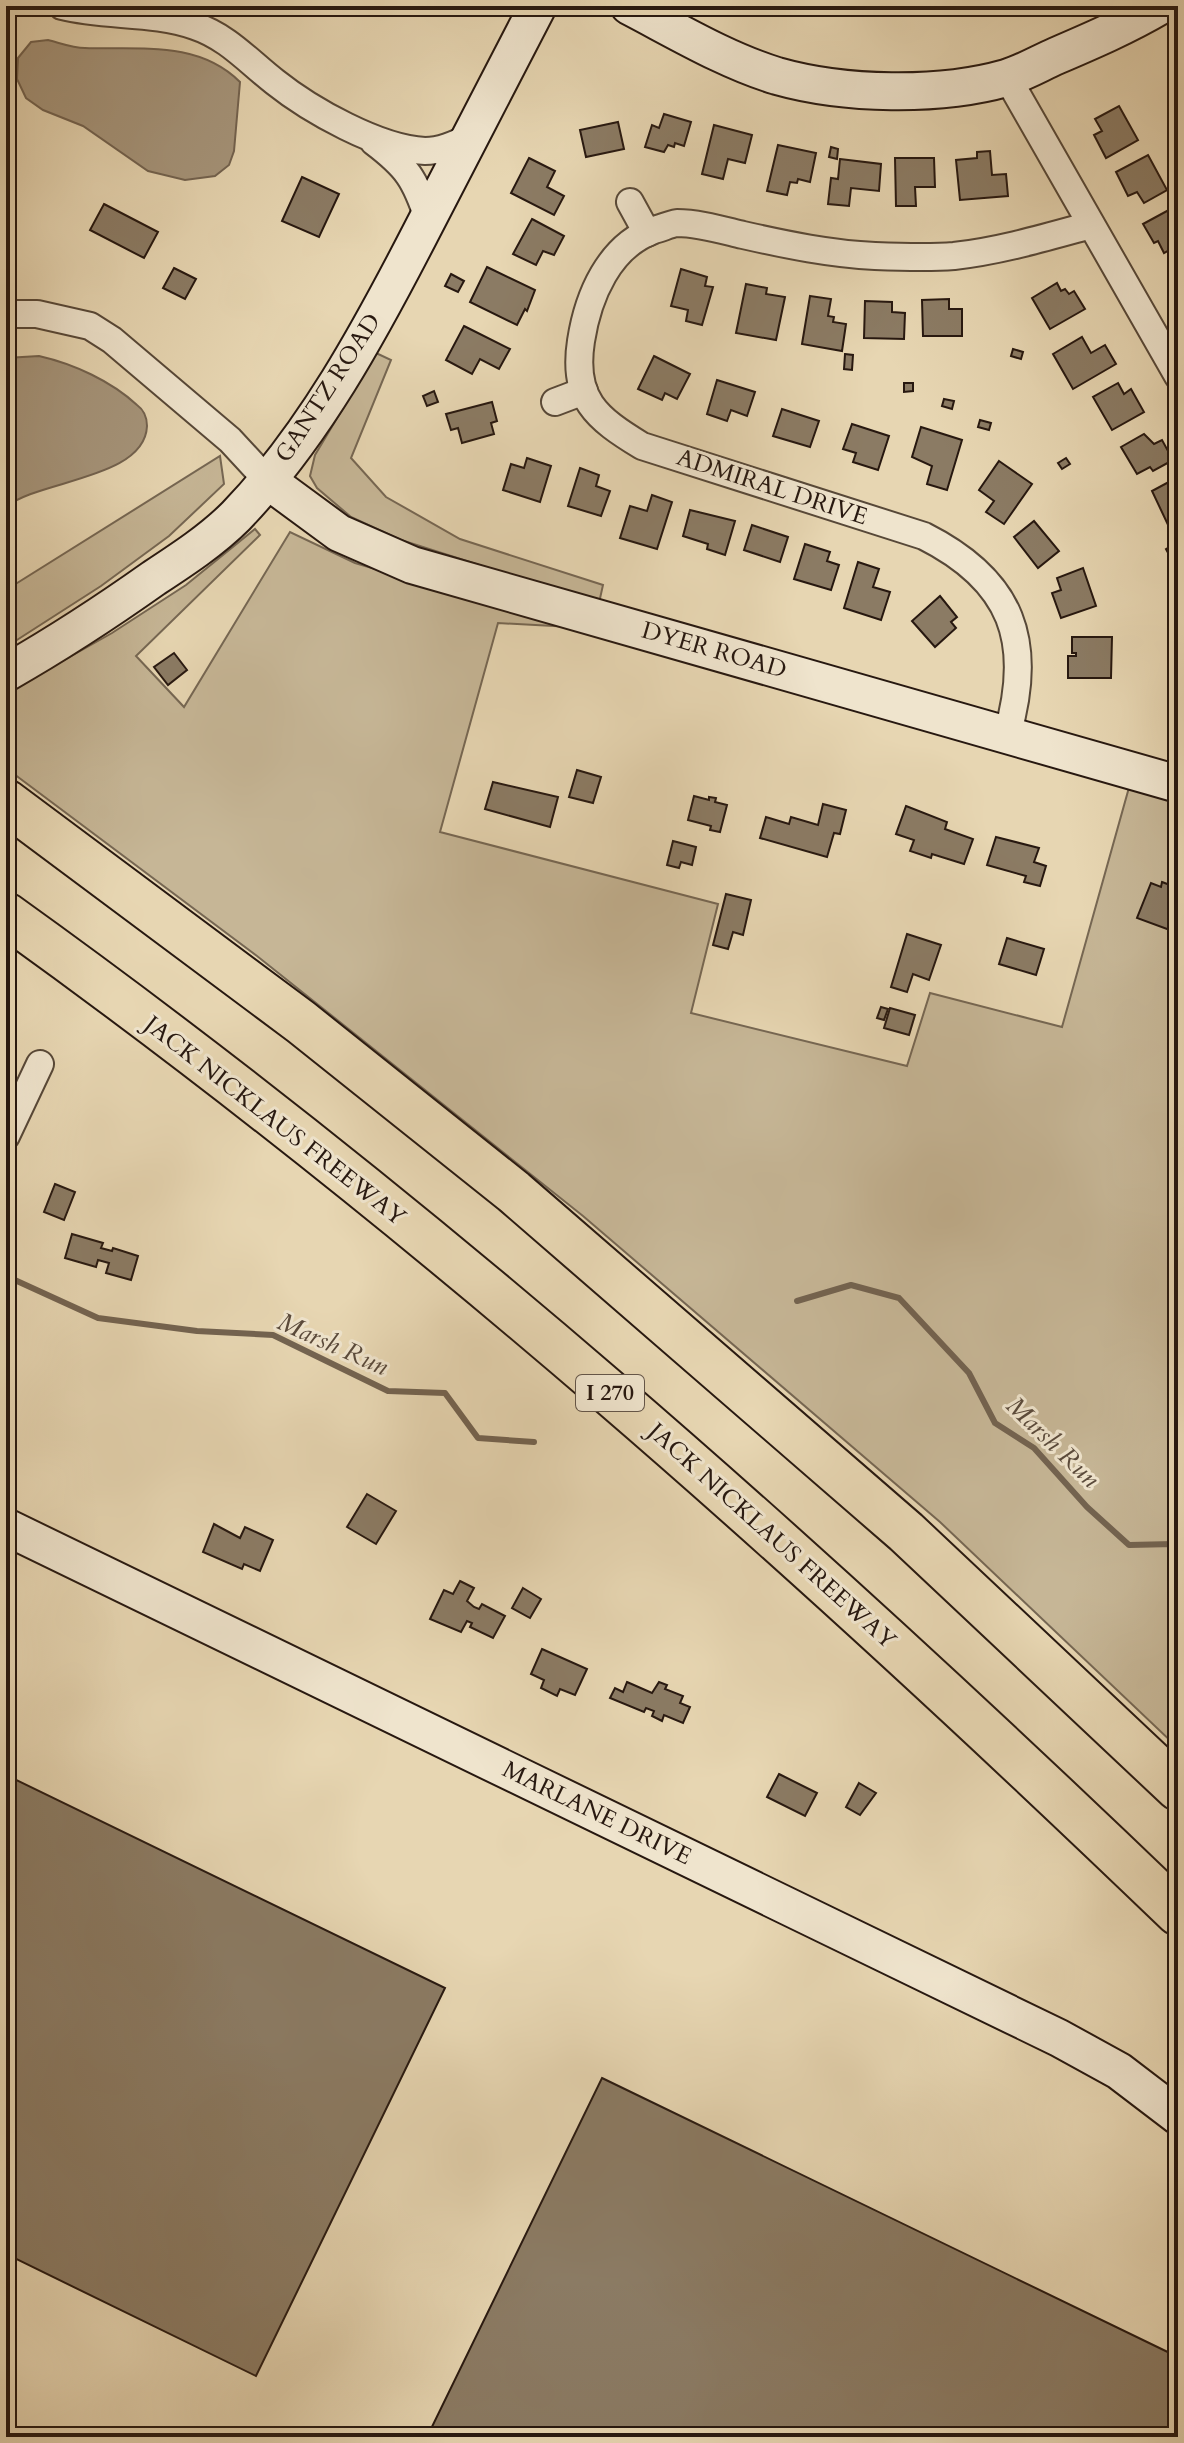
<svg xmlns="http://www.w3.org/2000/svg" width="1184" height="2443" viewBox="0 0 1184 2443" font-family="Cardo,serif">
<style>
.green{fill:#c6b696;stroke:#766753;stroke-width:2}
.water{fill:#a6957b;stroke:#736350;stroke-width:2}
.lines{fill:none;stroke-linecap:round;stroke-linejoin:round}
.stream{stroke:#736350;stroke-width:6}
.building{fill:#8b7b64;stroke:#271810;stroke-width:2}
.street-casing{stroke:#574838;stroke-width:30}
.secondary-casing{stroke:#271810;stroke-width:40}
.highway-casing{stroke:#271810;stroke-width:48}
.street{stroke:#efe4cd;stroke-width:26}
.secondary{stroke:#efe4cd;stroke-width:36}
.highway{stroke:#e7d6b2;stroke-width:44}
.labels{text-anchor:middle;dominant-baseline:central;stroke-width:6;stroke-linejoin:round;paint-order:stroke}
.shield{fill:#efe4cd;stroke:#635549;stroke-width:2}
.shield-label{font-size:22px;font-weight:bold;fill:#271810}
.street-label{font-size:24px;fill:#271810;stroke:#efe4cd}
.water-label{font-size:26px;font-style:italic;fill:#5a4a3b;stroke:#efe4cd}
</style>
<rect width="100%" height="100%" fill="#e7d6b2"/>
<filter id="stains"><feTurbulence type="fractalNoise" baseFrequency=".0025" numOctaves="4"/><feColorMatrix values="0 0 0 0 .2 0 0 0 0 .09 0 0 0 0 .02 0 0 0 .5 -.17"/></filter>
<radialGradient id="worn" r=".72"><stop offset=".6" stop-color="#630" stop-opacity="0"/><stop offset="1" stop-color="#630" stop-opacity=".3"/></radialGradient>
<g class="green">
<path d="M376,353l15,7 -40,98 35,39 74,42 143,46 -4,18 -198,-63 -50,-23 -34,-29 -7,-12 5,-21z"/>
<path d="M220,456l4,28 -55,52 -68,50 -95,61v-57z"/>
<path d="M255,529l5,6 -124,121 48,51 106,-175 65,31 217,64 -74,-4 -58,209 278,72 -27,109 216,53 23,-73 132,34 68,-243 48,11v953l-238,-226 -357,-306 -326,-260 -251,-188v-75l106,-60 74,-48z"/>
</g>
<g class="water">
<path d="M48,40c12,3 25,8 37,8 54,2 113,-8 155,34l-6,69 -5,14 -14,11 -30,4 -37,-9 -65,-45 -40,-16 -17,-12 -9,-19 1,-21 13,-16z"/>
<path d="M39,356c35,8 72,25 98,49 7,5 10,12 10,21 -2,53 -109,54 -141,81v-149z"/>
</g>
<g class="lines">
<g class="stream">
<path d="M6,1276l92,42 99,13 76,4 115,56 57,2 33,45 56,4"/>
<path d="M797,1301l54,-16 48,13 70,75 26,50 39,25 53,59 42,38 45,-1 4,3"/>
</g>
</g>
<g class="building">
<path d="M840,6h17l-1,8 -17,-4z"/>
<path d="M1119,106l19,34 -32,18 -12,-23 8,-4 -7,-12z"/>
<path d="M664,114l27,8 -7,24 -9,-3 -1,4 -6,-2 -4,7 -19,-5 7,-22 7,3z"/>
<path d="M618,122l6,27 -38,8 -6,-27z"/>
<path d="M714,125l38,10 -7,28 -17,-4 -5,20 -21,-5z"/>
<path d="M778,145l38,8 -6,29 -12,-3 -1,4 -7,-1 -3,13 -20,-4z"/>
<path d="M831,147l7,2 -1,10 -8,-2z"/>
<path d="M990,151l2,24 14,-1 2,22 -48,4 -4,-40 21,-2v-6z"/>
<path d="M1148,155l19,35 -23,13 -7,-11 -9,4 -12,-24z"/>
<path d="M529,158l26,13 -8,16 17,9 -10,19 -43,-22z"/>
<path d="M895,158h39l1,29h-20l1,19h-20z"/>
<path d="M840,159l41,5 -2,27 -28,-3 -2,18 -21,-2 3,-26 7,1z"/>
<path d="M302,177l37,17 -20,43 -37,-16z"/>
<path d="M104,204l54,28 -14,26 -54,-28z"/>
<path d="M1178,205v40l-14,8 -6,-12 -4,2 -11,-19z"/>
<path d="M532,219l32,17 -10,19 -11,-4 -7,14 -23,-11z"/>
<path d="M487,267l48,23 -8,21 -2,-2 -8,16 -47,-23z"/>
<path d="M174,268l22,11 -11,20 -22,-11z"/>
<path d="M681,269l26,8 -2,9 8,1 -11,38 -16,-4 2,-11 -17,-4z"/>
<path d="M451,274l13,7 -6,11 -13,-6z"/>
<path d="M1057,283l4,8 4,-2 4,5 5,-3 11,18 -35,20 -18,-31z"/>
<path d="M746,284l21,4 -1,6 19,3 -9,43 -40,-7z"/>
<path d="M810,296l21,3 -3,17 6,1 -1,5 13,2 -4,27 -40,-7z"/>
<path d="M949,299v10h13v27h-39l-1,-36z"/>
<path d="M865,301l27,1v10l13,1 -1,26 -40,-1z"/>
<path d="M464,326l46,23 -11,20 -19,-10 -8,15 -26,-14z"/>
<path d="M1082,337l9,16 14,-8 11,19 -43,25 -20,-35z"/>
<path d="M1013,349l10,3 -2,7 -10,-3z"/>
<path d="M845,354l8,1 -1,15 -8,-1z"/>
<path d="M654,356l36,18 -13,25 -12,-6 -3,7 -24,-11z"/>
<path d="M717,380l38,12 -8,24 -16,-6 -4,11 -20,-7z"/>
<path d="M904,383h9v8l-9,1z"/>
<path d="M1118,383l6,11 7,-5 13,23 -32,18 -19,-33z"/>
<path d="M434,391l4,11 -11,4 -4,-10z"/>
<path d="M944,399l10,2 -2,8 -10,-3z"/>
<path d="M492,402l5,19 -6,2 3,11 -32,9 -4,-15 -7,2 -5,-16z"/>
<path d="M782,409l37,12 -9,26 -37,-11z"/>
<path d="M980,420l11,3 -2,7 -11,-3z"/>
<path d="M852,424l37,12 -11,34 -25,-8 3,-9 -13,-4z"/>
<path d="M921,427l41,13 -15,50 -20,-6 5,-18 -20,-9z"/>
<path d="M1144,434l10,10 8,-4 11,20 -20,11 -3,-4 -13,7 -16,-27z"/>
<path d="M527,458l24,8 -11,36 -37,-12 8,-26 13,4z"/>
<path d="M1066,458l4,6 -8,5 -4,-6z"/>
<path d="M999,461l33,23 -28,40 -18,-12 8,-11 -15,-11z"/>
<path d="M580,468l19,7 -3,11 14,5 -9,25 -33,-10z"/>
<path d="M1178,477v47l-8,5 -18,-38z"/>
<path d="M652,495l20,7 -15,47 -37,-11 10,-32 17,5z"/>
<path d="M690,510l45,11 -10,34 -18,-6 1,-5 -25,-8z"/>
<path d="M1034,521l25,30 -21,17 -24,-31z"/>
<path d="M752,525l36,12 -8,25 -36,-12z"/>
<path d="M1178,542v29l-12,-22z"/>
<path d="M805,544l25,8 -3,9 12,4 -8,25 -37,-11z"/>
<path d="M858,562l21,7 -6,18 17,5 -9,28 -37,-12z"/>
<path d="M1083,568l13,38 -35,12 -9,-25 9,-3 -4,-12z"/>
<path d="M940,596l17,21 -6,5 5,6 -21,19 -23,-26z"/>
<path d="M1072,637h40l-1,41h-43v-22h8v-3h-4z"/>
<path d="M174,653l13,17 -19,15 -14,-18z"/>
<path d="M577,770l24,7 -8,26 -24,-6z"/>
<path d="M493,782l65,15 -8,30 -65,-18z"/>
<path d="M694,796l15,4v-3l7,1 -1,4 12,3 -7,27 -10,-2 1,-4 -23,-6z"/>
<path d="M823,804l23,6 -6,24 -6,-1 -7,24 -67,-19 6,-21 23,7 2,-7 27,8z"/>
<path d="M906,806l41,16 -2,7 28,10 -9,25 -32,-10 -1,4 -21,-7 4,-11 -18,-6z"/>
<path d="M996,837l43,11 -5,14 12,4 -6,20 -16,-4 2,-6 -39,-11z"/>
<path d="M673,841l23,6 -4,18 -11,-3 -2,6 -12,-3z"/>
<path d="M1162,882l16,6v45l-41,-15 14,-35 10,4z"/>
<path d="M726,894l25,6 -8,35 -10,-3 -5,17 -15,-4z"/>
<path d="M907,934l34,11 -12,35 -16,-6 -6,18 -16,-5z"/>
<path d="M1007,938l37,11 -8,26 -37,-11z"/>
<path d="M881,1007l7,2 -4,11 -7,-2z"/>
<path d="M890,1008l25,7 -6,20 -25,-7z"/>
<path d="M55,1184l20,8 -11,28 -20,-8z"/>
<path d="M72,1234l31,9 -2,5 11,3 1,-3 25,8 -7,24 -25,-7 3,-10 -11,-3 -2,7 -31,-9z"/>
<path d="M367,1494l29,17 -20,33 -29,-17z"/>
<path d="M214,1524l26,14 5,-11 28,13 -13,31 -16,-7 -2,5 -39,-17z"/>
<path d="M460,1581l14,7 -7,13 7,6 5,2 3,-5 23,12 -12,22 -23,-11 2,-4 -5,-2 -6,11 -31,-13 14,-29 9,4z"/>
<path d="M523,1588l18,11 -11,19 -18,-10z"/>
<path d="M542,1649l45,20 -12,26 -15,-6 -3,7 -16,-8 3,-8 -13,-6z"/>
<path d="M627,1682l25,11 7,-11 8,3 -2,4 18,7 -3,7 10,4 -7,16 -19,-8 -2,6 -10,-5 2,-5 -8,-3 -2,4 -34,-14 5,-10 8,4z"/>
<path d="M779,1774l38,19 -12,23 -38,-19z"/>
<path d="M6,1775l439,213 -189,388 -250,-122z"/>
<path d="M859,1783l17,10 -16,22 -14,-8z"/>
<path d="M602,2078l576,279v80h-751z"/>
</g>
<g class="lines">
<g class="street-casing">
<g id="street">
<path d="M62,6c43,11 91,5 133,20 33,11 54,36 80,56 35,28 104,67 150,69 16,0 32,-7 46,-15"/>
<path d="M1007,77l171,299"/>
<path d="M374,142c33,25 41,37 54,76"/>
<path d="M630,202l17,31"/>
<path d="M6,314h31l53,12 22,14 118,100 37,40"/>
<path d="M555,402l29,-11"/>
<path d="M1007,735c27,-93 6,-154 -83,-199l-282,-90c-46,-28 -70,-47 -61,-105 7,-45 28,-95 73,-111 8,-2 16,-6 23,-7 22,0 45,7 66,12 44,10 88,19 132,21 26,1 54,2 79,0 46,-5 93,-19 137,-31"/>
<path d="M6,1136l34,-72"/>
</g>
</g>
<g class="secondary-casing">
<g id="secondary">
<path d="M629,6c48,25 96,54 148,70 67,19 162,21 229,2 17,-5 34,-15 50,-22 35,-15 70,-30 104,-50"/>
<path d="M267,480l72,53 73,32 766,219"/>
<path d="M6,673c51,-29 100,-61 148,-95 29,-19 58,-38 82,-62 78,-81 134,-185 185,-284 39,-75 78,-151 117,-226"/>
<path d="M6,1527l1053,511 60,33 59,45"/>
</g>
</g>
<g class="highway-casing">
<g id="highway">
<path d="M6,802l295,220 213,170 392,340 272,256"/>
<path d="M6,915c417,299 802,642 1172,998"/>
</g>
</g>
<use href="#street" class="street"/>
<use href="#secondary" class="secondary"/>
<use href="#highway" class="highway"/>
</g>
<g class="labels">
<rect class="shield" x="576" y="1375" width="68" height="36" rx="6"/>
<g class="shield-label">
<text x="610" y="1393">I 270</text>
</g>
<g class="street-label">
<text transform="translate(328 388) rotate(-57)">GANTZ ROAD</text>
<text transform="translate(772 487) rotate(18)">ADMIRAL DRIVE</text>
<text transform="translate(714 650) rotate(16)">DYER ROAD</text>
<text transform="translate(275 1121) rotate(38)">JACK NICKLAUS FREEWAY</text>
<text transform="translate(772 1536) rotate(42)">JACK NICKLAUS FREEWAY</text>
<text transform="translate(597 1813) rotate(26)">MARLANE DRIVE</text>
</g>
<g class="water-label">
<text transform="translate(333 1344) rotate(24)">Marsh Run</text>
<text transform="translate(1053 1442) rotate(44)">Marsh Run</text>
</g>
</g>
<rect width="1184" height="2443" fill="none" stroke="#e7d6b2" stroke-width="32"/>
<rect x="8" y="8" width="1168" height="2427" fill="none" stroke="#271810" stroke-width="4"/>
<rect x="16" y="16" width="1152" height="2411" fill="none" stroke="#271810" stroke-width="2"/>
<rect width="100%" height="100%" filter="url(#stains)"/>
<rect width="100%" height="100%" fill="url(#worn)"/>
</svg>
